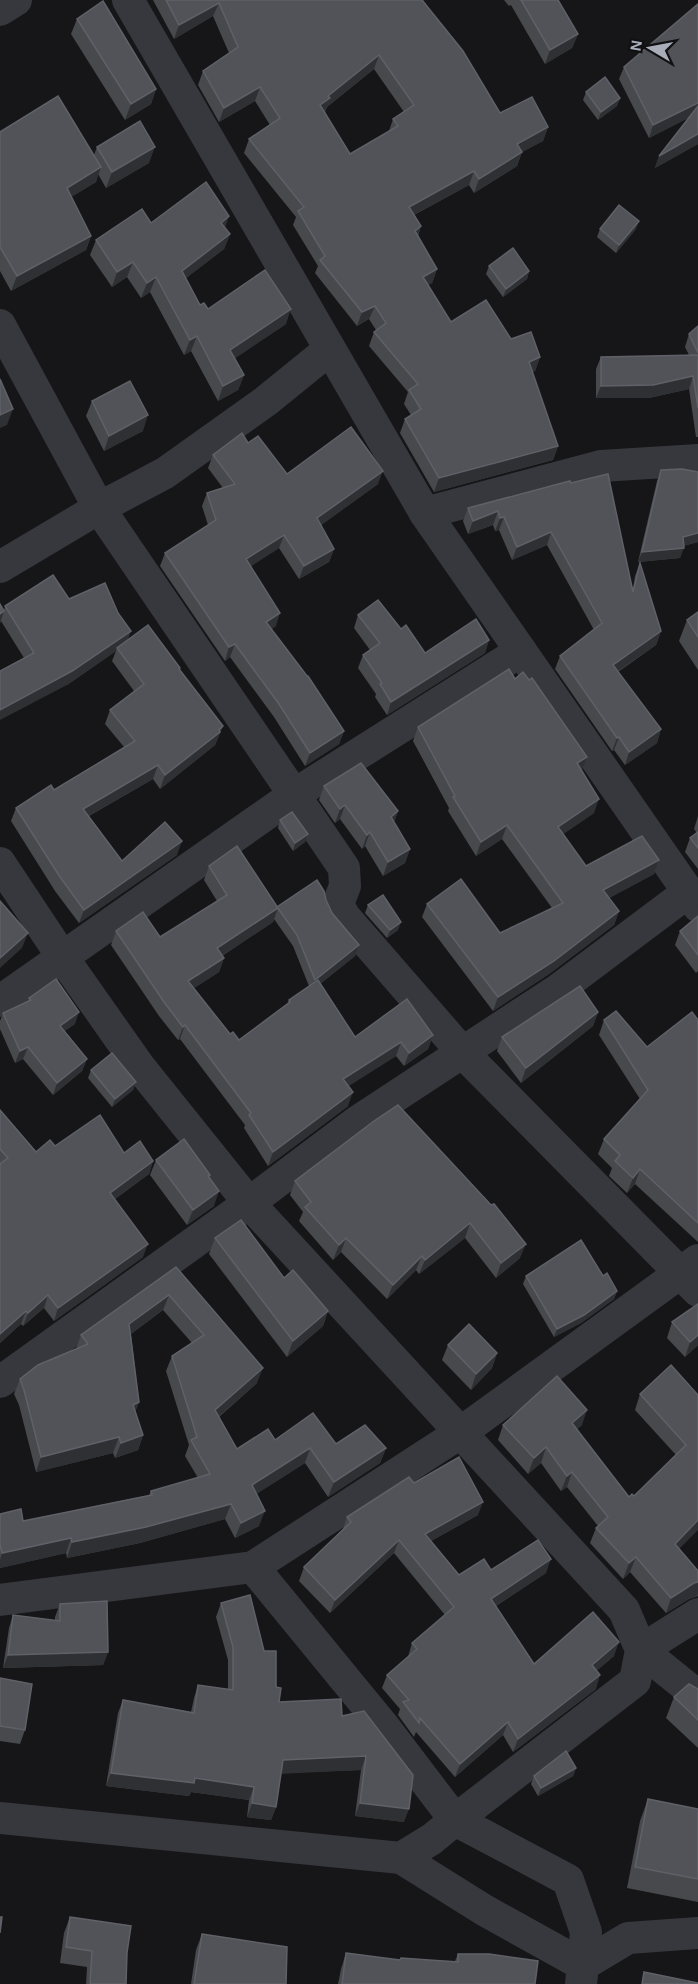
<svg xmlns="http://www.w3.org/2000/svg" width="698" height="1984" viewBox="0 0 698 1984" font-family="'Alegreya Sans',sans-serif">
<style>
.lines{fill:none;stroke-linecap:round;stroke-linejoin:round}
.minor{stroke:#37383d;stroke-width:32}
.wall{fill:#47494d;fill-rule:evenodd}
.shaded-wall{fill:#2f3033}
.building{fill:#525359;stroke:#5f6168;stroke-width:1.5;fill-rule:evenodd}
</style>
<rect width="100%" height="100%" fill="#161618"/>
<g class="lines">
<g class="minor">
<path d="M128,0l297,513 273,393"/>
<path d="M0,10l16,-10"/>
<path d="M0,325l99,183 245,360 1,18 -7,18 6,12 119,137 235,238"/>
<path d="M425,513l176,-47 97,-6"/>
<path d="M0,567l99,-59 66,-35 101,-72 64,-52"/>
<path d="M0,863l63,95 76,108 110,137 375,407 17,40 -6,31 -180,139 113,60 18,52 -5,52"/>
<path d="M0,1001l295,-207 226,-143"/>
<path d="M0,1382l249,-179 109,-82 201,-132 128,-96"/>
<path d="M0,1600l253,-33 207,-134 238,-173"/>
<path d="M698,1614l-57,36 57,46"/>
<path d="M0,1818l401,40 31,-19 23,-19 -70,-92 -132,-161"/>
<path d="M401,1858l83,52 99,55 45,-27 70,-5"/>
</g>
</g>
<g class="wall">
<path d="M153,0h270l77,113 48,14 -5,14 -21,11 -5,14 -43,27 -5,-8 -55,30 7,11 -3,10 19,33 -5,14 -4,2 23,37 60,17 29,18 -5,14 -3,1 26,74 -5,14 -119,32 -34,-59 5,-14 6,-4 -7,-11 4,-12 -39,-46 5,-14 2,-2 -7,-11 -12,7 -42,-53 3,-7 -25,-41 3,-8 -52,-64 5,-14 21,-14 -15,-24 -36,21 -21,-37 5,-14 26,-18 -16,-37 -39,23zM374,69l30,43 -11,7 -4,12 -39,23 -25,-42 2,-5z"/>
<path d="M504,0h54l20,34 -6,14 -27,16 -34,-59 -2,1z"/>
<path d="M698,4v140l-43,24 4,-12 31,-39 -41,21 -30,-59 5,-12z"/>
<path d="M77,19l79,70 -5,15 -26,16 -54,-86z"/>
<path d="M586,92l34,6 -3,8 -19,14 -15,-20z"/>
<path d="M0,132l94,23 3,-8 52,16 -43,25 -8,-14 -2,8 -25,15 20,39 -5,14 -75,41 -11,-20z"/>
<path d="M151,223l74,5 5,6 -6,15 -38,29 14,27 8,4 78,15 -51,34 9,17 -6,15 -20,11 -27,-50 -7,4 -34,-63 -9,6 -14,-21 -15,10 -22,-32 6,-15z"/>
<path d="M600,229h36l-20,24 -19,-16z"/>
<path d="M489,266l40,5 -2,8 -24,18 -17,-23z"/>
<path d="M698,326v111h-2l-7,-48 -40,9h-53v-29l5,-12 88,-2 -4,-8 4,-13z"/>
<path d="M92,401l51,30 -39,20 -18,-35z"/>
<path d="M248,443l39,31 91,10 -57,41 13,24 -5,13 -30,17 -20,-31 -28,18 25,60 -5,3 73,102 -5,13 -34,22 -31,-49 -44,-60 -5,4 -65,-95 5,-13 43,-28 -6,-19 5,-13 16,-5 -15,-20 5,-13z"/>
<path d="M661,470l37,2v70l-15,4 -3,12 -42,4 19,-81z"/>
<path d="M570,481l63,107 2,-12 5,-13 21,68 -5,14 -38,27 43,57 -4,14 -32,22 -11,-15 -2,1 -57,-82 5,-13 34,-26 -47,-85 -35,15 -13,-30 -4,1 -2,-6 -25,9 -5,-13 5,-13z"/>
<path d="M69,599l59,41 51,30 44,56 -8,19 -55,44 -7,-10 -64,37 33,45 55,-6 -98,68 -24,-32 -44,-70 5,-13 38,-18 70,-43 -19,-23 5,-14 24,-19 -22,-30 4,-10 -49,34 -43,-27 -23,-37 -1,2v-19l4,6 1,-4z"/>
<path d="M698,612v58l-19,-29 8,-21z"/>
<path d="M358,615l43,14 24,24 64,-13 -4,13 -98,62 -12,-18 1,-3 -18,-26 5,-13 7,-5 -16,-22z"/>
<path d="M515,679l67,91 12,43 -31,21 23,32 73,-6 -5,14 -45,24 10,13 -5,14 -65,49 -56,37 -71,-94 5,-13 73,29 52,-25 -50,-69 -26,17 -28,-45 1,-3 -36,-67 5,-14z"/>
<path d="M324,786l74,25 -4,11 16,27 -5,14 -22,13 -18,-30 -3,3 -22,-30 -5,4 -16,-23z"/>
<path d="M698,816v53l-13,-17 5,-14 7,-5 -3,-4z"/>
<path d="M280,820l28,14 -3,8 -12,9 -15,-23z"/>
<path d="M209,866l68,41 49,-7 6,13 27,32 -4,11 -35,28 35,53 78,-2 -5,14 -24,17 -8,-10 -48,30v20l-80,60 -24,-38 1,-3 -65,-86 -2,1 -19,-24 -48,-71 5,-14 44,6 57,-36 -13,-21zM274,919l19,27 16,40 -20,14 -2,4 -48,36 -9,-6 -36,-46 25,-16 5,-14 -2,-2 51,-34z"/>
<path d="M368,905l30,25 -11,8 -22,-25z"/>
<path d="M698,916v55l-2,2 -21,-28 5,-14z"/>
<path d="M29,998l46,26 -11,7 23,28 -5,12 -29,24 -30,-36 -8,4 -15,-34v-8l3,-8 25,-11z"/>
<path d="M598,1012l-5,14 -72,57 -24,-32 5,-14z"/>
<path d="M604,1020l43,27 51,-27v222l-63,-58 -8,9 -18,-17 3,-8 -14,-14 6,-15 36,-40 -41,-64z"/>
<path d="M91,1070l45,12 -3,8 -21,17 -24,-29z"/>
<path d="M0,1110l36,42 19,-6 69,7 29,8 -4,13 -34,25 28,58 -89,64 -10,-13 -21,18 -2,-2 -21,19z"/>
<path d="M374,1121l146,137 -24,20 -31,-40 -46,36 -3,-4 -29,29 -46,-47 -8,8 -34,-39 4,-9 -13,-17 5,-14z"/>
<path d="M156,1160l54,15 -1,2 5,29 -27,19 -37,-50z"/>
<path d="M215,1238l69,40 44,33 -5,15 -36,31 -78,-103z"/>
<path d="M176,1267l81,116 -38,34 18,32 38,-9 111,8 -6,15 -52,34 -23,-34 -49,31 3,32 -24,12 -10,-19 -85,24 -73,15 -1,-5 -66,15v-54l23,7 126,-26 2,-4 47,-13 -13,-22 4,-11 -23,-74 6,-15 20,-13 -29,-33 -32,24 8,68 -4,10 8,23 -5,15 -23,8 -2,-5 -77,19 -17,-67 -5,-11 6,-15 56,-30 5,-14z"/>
<path d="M526,1276h77l14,15 -3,8 -33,24 -27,14 -31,-53z"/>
<path d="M672,1322l26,23 -13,12 -18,-19z"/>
<path d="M448,1345l49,8 -5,15 -21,22 -29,-30z"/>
<path d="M640,1394l58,1 -19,154 19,22v25l-9,3 -23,14 -36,-41 -7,7 -33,-36 6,-15 2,-2 -31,-39 -6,4 -20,-28 -13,11 -30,-34 5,-15h79l-5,4 52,68 5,-1 42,-41 -41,-45z"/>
<path d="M414,1483l64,32 -47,26 28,34 32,-5 55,3 -50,33 38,58 80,-8 -18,15v18l-83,63 -10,-17 -48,42 -39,-45 -2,5 -16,-22 2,-6 -18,-21 5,-13 21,-18 4,-14 33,-28 -51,-62 -64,60 -31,-32 5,-14 39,-38 4,-12z"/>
<path d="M221,1603l43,48 12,36 3,15 63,14 62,106 -49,-6 6,-46 -80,3 -5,34 -5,13 -24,-3 2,-17 -58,-8 -2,4 -83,-10 12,-73 5,-13 68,12 3,-14 4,-13 30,4v-29l-12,-43z"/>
<path d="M60,1604l48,48 -5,13 -100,3 6,-40 4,-13 42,6v-4z"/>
<path d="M0,1678l25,52 -5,14 -20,-3z"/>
<path d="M698,1689v59l-32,-30 8,-21z"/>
<path d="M576,1768l-3,8 -35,20 -7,-12 3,-8z"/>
<path d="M648,1799l50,10v93l-71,-14 13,-67z"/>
<path d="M70,1917l57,36 -1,31h-40l1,-17 -27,-4 4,-30z"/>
<path d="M202,1934l84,50h-95l5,-34z"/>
<path d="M346,1953l54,7 55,1 3,-7 77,30h-197l3,-15z"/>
</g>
<g class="shaded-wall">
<path d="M219,3l-6,13 -39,23 5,-14z"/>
<path d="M578,34l-6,14 -27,16 5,-14z"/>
<path d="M379,55l-5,14 -47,38 -2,5 -5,-7 8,-9z"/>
<path d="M260,87l-5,14 -36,21 5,-14z"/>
<path d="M156,89l-5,15 -26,16 6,-16z"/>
<path d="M620,98l-3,8 -19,14 3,-8z"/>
<path d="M698,103v10l-49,25 4,-13z"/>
<path d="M548,127l-5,14 -31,16 5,-13z"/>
<path d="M698,134v10l-43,24 4,-12z"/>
<path d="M155,147l-6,16 -43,25 6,-16z"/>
<path d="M522,152l-5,14 -43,27 5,-14z"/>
<path d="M101,167l-5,15 -35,21 6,-15z"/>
<path d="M474,171l-5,14 -65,35 5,-13z"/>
<path d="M229,216l-5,15 -3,-8z"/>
<path d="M639,221l-3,8 -20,24 3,-8z"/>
<path d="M421,226l-5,14 -1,-9z"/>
<path d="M230,234l-6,15 -48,37 6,-15z"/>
<path d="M91,236l-5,14 -75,41 6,-15z"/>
<path d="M133,262l-6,15 -15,10 5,-15z"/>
<path d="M437,269l-5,14 -14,8 5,-14z"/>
<path d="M529,271l-2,8 -24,18 3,-8z"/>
<path d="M156,277l-6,15 -9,6 6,-15z"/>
<path d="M375,306l-6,13 -12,7 5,-14z"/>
<path d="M291,309l-5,15 -61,41 5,-15z"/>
<path d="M197,336l-6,15 -7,4 6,-15z"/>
<path d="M540,357l-5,14 -11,4 5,-13z"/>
<path d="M244,375l-6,15 -20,11 5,-15z"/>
<path d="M693,376l-4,13 -40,9h-53l5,-12z"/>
<path d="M13,409l-6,16 -7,3v-13z"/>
<path d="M148,415l-5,16 -39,20 5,-15z"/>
<path d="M558,446l-5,14 -119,32 5,-14z"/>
<path d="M383,471l-5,13 -65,47 4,-13z"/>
<path d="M498,511l-5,14 -25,9 5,-13z"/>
<path d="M504,517l-5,13 -4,1 5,-13z"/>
<path d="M551,532l-4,13 -35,15 5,-13z"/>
<path d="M698,533v9l-19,5 4,-10z"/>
<path d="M284,535l-5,13 -37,24 4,-13z"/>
<path d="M684,548l-4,10 -42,4 4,-10z"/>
<path d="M334,549l-5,13 -30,17 5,-13z"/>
<path d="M4,611l-4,12v-9z"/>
<path d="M280,613l-4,13 -14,10 4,-14z"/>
<path d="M131,631l-5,14 -9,3 -1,3 -49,34 -67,35v-10z"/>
<path d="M661,631l-5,14 -48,33 5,-13z"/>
<path d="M489,640l-4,13 -98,62 4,-13z"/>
<path d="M235,644l-5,13 -5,4 4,-14z"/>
<path d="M223,726l-8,19 -55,44 5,-14z"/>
<path d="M661,729l-4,14 -32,22 4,-13z"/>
<path d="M344,731l-5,13 -34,22 5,-13z"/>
<path d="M619,737l-5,13 -2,1 5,-13z"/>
<path d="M587,757l-5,13 -10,7 5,-14z"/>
<path d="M158,765l-5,14 -75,43 5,-13z"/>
<path d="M599,799l-5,14 -41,28 5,-14z"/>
<path d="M345,805l-5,14 -5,4 5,-14z"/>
<path d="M398,811l-5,14 -2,-8z"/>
<path d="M507,825l-5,14 -26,17 5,-14z"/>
<path d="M370,832l-5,14 -3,3 5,-14z"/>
<path d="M308,834l-3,8 -12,9 2,-8z"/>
<path d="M182,841l-5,14 -98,68 5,-13z"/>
<path d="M410,849l-5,14 -22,13 5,-14z"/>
<path d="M659,860l-5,14 -56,30 5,-14z"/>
<path d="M278,908l-5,14 -61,40 5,-14z"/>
<path d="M619,911l-5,14 -65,49 -56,37 5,-14z"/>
<path d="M401,922l-3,8 -11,8 3,-8z"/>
<path d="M28,933l-6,15 -22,20v-10z"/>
<path d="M359,945l-4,11 -44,35 4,-11z"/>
<path d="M224,958l-5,14 -36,23 5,-14z"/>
<path d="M79,1012l-4,12 -20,14 5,-12z"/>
<path d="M598,1012l-5,14 -72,57 5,-15z"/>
<path d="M185,1025l-5,14 -2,1 5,-13z"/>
<path d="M433,1035l-5,14 -24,17 5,-13z"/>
<path d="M401,1042l-5,14 -58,37 5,-14z"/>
<path d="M28,1047l-5,12 -8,4 5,-12z"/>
<path d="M87,1059l-5,12 -29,24 4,-12z"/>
<path d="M136,1082l-3,8 -21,17 3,-8z"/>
<path d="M353,1092l-5,14 -80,60 5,-14z"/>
<path d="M153,1161l-4,13 -44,32 5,-13z"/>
<path d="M640,1169l-5,15 -8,9 6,-15z"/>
<path d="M219,1191l-5,15 -27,19 6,-15z"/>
<path d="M470,1223l-5,15 -46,36 6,-14z"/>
<path d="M346,1238l-5,14 -8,8 6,-15z"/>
<path d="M148,1244l-5,13 -89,64 4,-13z"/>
<path d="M526,1244l-6,14 -24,20 5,-15z"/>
<path d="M422,1256l-6,14 -29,29 6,-14z"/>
<path d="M617,1291l-3,8 -33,24 -27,14 3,-8z"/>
<path d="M48,1295l-4,13 -21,18 5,-13z"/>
<path d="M169,1295l-6,15 -39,29 5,-15z"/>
<path d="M26,1311l-5,13 -21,19v-9z"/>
<path d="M328,1311l-5,15 -36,31 6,-16z"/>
<path d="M698,1335v10l-13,12 5,-15z"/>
<path d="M497,1353l-5,15 -21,22 5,-16z"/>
<path d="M263,1368l-6,15 -48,42 6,-15z"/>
<path d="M139,1402l-6,15v-12z"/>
<path d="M587,1410l-5,15 -15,14 5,-16z"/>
<path d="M143,1435l-5,15 -23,8 6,-15z"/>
<path d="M119,1437l-6,16 -77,19 5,-15z"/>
<path d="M546,1447l-5,16 -13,11 6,-16z"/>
<path d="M310,1448l-5,15 -58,37 5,-15z"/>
<path d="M386,1448l-6,15 -52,34 6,-15z"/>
<path d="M572,1472l-5,15 -6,4 6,-15z"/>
<path d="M483,1502l-5,13 -58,32 5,-13z"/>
<path d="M231,1504l-6,15 -85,24 -73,15 5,-16z"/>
<path d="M265,1511l-6,15 -24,12 6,-15z"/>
<path d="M698,1520v10l-29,29 6,-15z"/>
<path d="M71,1538l-5,15 -66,15v-8l2,-7z"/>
<path d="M399,1540l-5,13 -64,60 5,-13z"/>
<path d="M636,1557l-6,15 -7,7 6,-16z"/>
<path d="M551,1559l-5,14 -60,39 5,-13z"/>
<path d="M698,1582v11l-1,3 -8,3 -23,14 5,-15 23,-15z"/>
<path d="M619,1642l-5,14 -27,23 5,-14z"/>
<path d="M108,1652l-5,13 -100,3 5,-13z"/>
<path d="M600,1675l-4,14 -83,63 5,-13z"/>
<path d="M508,1722l-5,13 -48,42 5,-13z"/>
<path d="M366,1756l-5,14 -83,4 5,-14z"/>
<path d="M576,1768l-3,8 -35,20 3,-8z"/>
<path d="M111,1773l84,5 59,9 -5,13 -58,-8 -2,4 -83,-10z"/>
<path d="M252,1803l24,4 -5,13 -24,-3z"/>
<path d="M360,1803l49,6 -5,13 -49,-6z"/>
</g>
<g class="building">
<path d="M166,0h256l41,51 37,62 32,-16 16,30 -31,17 5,8 -43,27 -5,-8 -65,36 12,19 -6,5 22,38 -14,8 28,45 35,-22 25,39 20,-7 9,25 -11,5 29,84 -119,32 -34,-59 16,-10 -12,-19 9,-6 -44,-52 12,-9 -11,-17 -13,6 -42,-52 5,-4 -27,-45 6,-4 -55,-68 31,-21 -20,-31 -36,21 -21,-37 35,-24 -19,-44 -40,22zM379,55l35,50 -21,14 5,7 -48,28 -30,-49 10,-7 -2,-2z"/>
<path d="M521,0h37l20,34 -28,16z"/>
<path d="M103,1l53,88 -25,15 -54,-85z"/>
<path d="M698,4v99l-45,22 -29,-58z"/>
<path d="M605,77l15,21 -19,14 -15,-20z"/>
<path d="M58,96l43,71 -34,21 24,48 -74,40 -17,-29v-115z"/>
<path d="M698,106v28l-39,22z"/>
<path d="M140,121l15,26 -43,25 -15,-25z"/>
<path d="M206,182l23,34 -8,7 9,11 -48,37 18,34 4,-2 4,6 57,-39 26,39 -61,41 14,25 -21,11 -26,-50 -7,4 -34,-63 -9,6 -14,-21 -16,10 -21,-32 46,-31 9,14z"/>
<path d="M619,205l20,16 -20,24 -19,-16z"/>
<path d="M513,248l16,23 -23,18 -17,-23z"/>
<path d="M698,326v27l-9,-19z"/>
<path d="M698,355v53l-5,-32 -40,9 -52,1v-29z"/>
<path d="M0,379l13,30 -13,6z"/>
<path d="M130,381l18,34 -39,21 -17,-35z"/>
<path d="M351,427l32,44 -66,47 17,31 -30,17 -20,-31 -38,24 34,54 -14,9 41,54h1l36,55 -34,22 -31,-49 -44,-60 -6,3 -64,-94 51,-33 -9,-27 28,-9 -22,-29 29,-22 6,10 10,-7 29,38z"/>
<path d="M682,469l16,3v61l-15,4 1,11 -42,4 19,-82z"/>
<path d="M608,474l25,118 7,-29 21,68 -48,34 48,64 -32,23 -10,-15 -2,1 -57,-82 42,-33 -51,-91 -34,15 -13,-30 -4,1 -2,-7 -25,10 -5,-13 102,-27 1,2z"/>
<path d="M53,575l16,24 36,-16 13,30 13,18 -59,40 -72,39v-39l34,-18 -29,-47z"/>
<path d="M378,600l23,29 5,-4 19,28 51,-34 13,21 -98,62 -11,-18 2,-1 -19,-28 17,-12 -22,-28z"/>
<path d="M0,604l4,7 -4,3z"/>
<path d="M698,612v25l-11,-17z"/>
<path d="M148,625l32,43 -1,1 44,57 -4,4 1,2 -55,43 -7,-10 -75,44 39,52 43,-39 17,19 -98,69 -24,-33 -44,-69 35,-23 3,5 81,-49 -25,-31 34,-26 -27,-36z"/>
<path d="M509,669l6,10 8,-7 6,8 3,-2 55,79 -10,6 22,36 -41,28 28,39 56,-30 17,24 -56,30 16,21 -65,50 -56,36 -71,-93 34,-25 39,54 63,-30 -56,-78 -26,17 -28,-45 2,-1 -37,-69z"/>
<path d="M361,763l37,48 -7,6 19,32 -22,13 -18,-30 -3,3 -22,-30 -5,4 -16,-23z"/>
<path d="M292,812l16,22 -13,9 -15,-23z"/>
<path d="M698,832v16l-8,-10z"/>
<path d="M237,846l41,62 -61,40 7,10 -36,23 42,53 3,-2 6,8 51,-38 -1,-2 29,-20 37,57 52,-38 26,36 -24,18 -8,-11 -58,37 10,13 -80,60 -24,-37 2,-2 -66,-88 -2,2 -19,-25 -48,-71 27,-19 17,25 67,-42 -18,-29z"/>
<path d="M317,880l7,11 2,9 6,13 27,32 -44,35 -18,-45 -20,-28z"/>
<path d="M383,895l18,27 -11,8 -22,-25z"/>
<path d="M0,901l28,32 -28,25z"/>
<path d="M698,916v39l-18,-24z"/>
<path d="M56,979l23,33 -19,14 27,33 -30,24 -29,-36 -8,4 -17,-38 28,-13 -2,-2z"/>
<path d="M580,986l18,26 -72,56 -24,-31z"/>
<path d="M616,1011l31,36 45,-35 6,8v203l-58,-54 -7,9 -18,-17 5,-6 -16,-16 44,-49 -44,-70z"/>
<path d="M112,1053l24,29 -21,17 -24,-29z"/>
<path d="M398,1105l93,100 3,-1 32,40 -25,19 -31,-40 -45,37 -3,-4 -29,29 -47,-47 -7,7 -34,-38 6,-5 -16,-21 79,-60z"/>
<path d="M0,1110l36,42 14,-12 5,6 45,-31 24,38 16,-12 13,20 -43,32 38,51 -90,64 -10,-13 -20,18 -2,-2 -26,23v-170l8,-6 -8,-9z"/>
<path d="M184,1139l26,36 -2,1 11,15 -26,19 -37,-50z"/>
<path d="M241,1220l43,58 9,-8 35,41 -35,30 -78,-103z"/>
<path d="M581,1240l22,36 4,-3 10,18 -33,24 -27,14 -31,-53z"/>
<path d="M176,1267l87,101 -48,42 22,39 31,-20 7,11 38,-27 23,31 29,-19 21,23 -52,34 -24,-34 -58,37 13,26 -24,12 -10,-19 -85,23 -74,15 -1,-4 -69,15 -2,-8v-31l21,-5 2,12 129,-26 -1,-4 59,-17 -19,-34 6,-3 -25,-81 32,-21 -35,-40 -40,29 10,78 -6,3 10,30 -22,8 -2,-6 -78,20 -17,-67 -4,-11 18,-14 50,-21 -7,-9z"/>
<path d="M698,1304v31l-8,7 -18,-20z"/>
<path d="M469,1324l28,29 -21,21 -28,-29z"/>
<path d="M671,1365l27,30v125l-23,24 23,27v11l-4,1 -23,15 -35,-41 -7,6 -33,-35 12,-11 -36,-45 -5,4 -21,-29 -12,11 -31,-33 54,-49 30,34 -15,13 57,74 3,-3 2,2 52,-51 -46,-51z"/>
<path d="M459,1457l24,45 -58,32 34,41 25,-16 7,11 47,-30 13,19 -60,40 43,65 59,-52 26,30 -27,23 8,10 -82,64 -10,-17 -48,42 -40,-46 -1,5 -16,-21 6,-2 -22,-25 30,-26 -5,-6 42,-36 -55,-67 -64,60 -31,-33 47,-45 -4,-5 62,-40 5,6z"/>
<path d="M250,1595l14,56h12v36l5,1 -2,14 62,-3 1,17 22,-5 49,64 -4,34 -49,-6 6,-47 -83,4 -7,47 -24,-4 2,-16 -59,-9 -1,5 -83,-10 12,-73 71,13 4,-28 35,5v-43l-12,-44z"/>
<path d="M107,1601l1,51 -100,3 5,-40 47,6v-17z"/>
<path d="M0,1678l32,6 -7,46 -25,-4z"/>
<path d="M689,1684l9,5v31l-24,-23z"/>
<path d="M566,1751l10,17 -35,20 -7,-12z"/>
<path d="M648,1799l50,10v70l-63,-12z"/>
<path d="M0,1917h2l-2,16z"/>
<path d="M70,1917l61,9 -4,27 -1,31h-36l2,-33 -26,-4z"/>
<path d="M202,1934l85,13 -1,37h-92z"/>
<path d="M346,1953l54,7 1,-2 57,4v-8h31l49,7 -3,23h-193z"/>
<path d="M644,1972l54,11v1h-56z"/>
</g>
<g transform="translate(650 48) rotate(280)" stroke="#111113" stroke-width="4.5" paint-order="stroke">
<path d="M0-4.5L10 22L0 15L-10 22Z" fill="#a8adb8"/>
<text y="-9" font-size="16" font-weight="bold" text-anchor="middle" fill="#a8adb8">N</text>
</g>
</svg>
